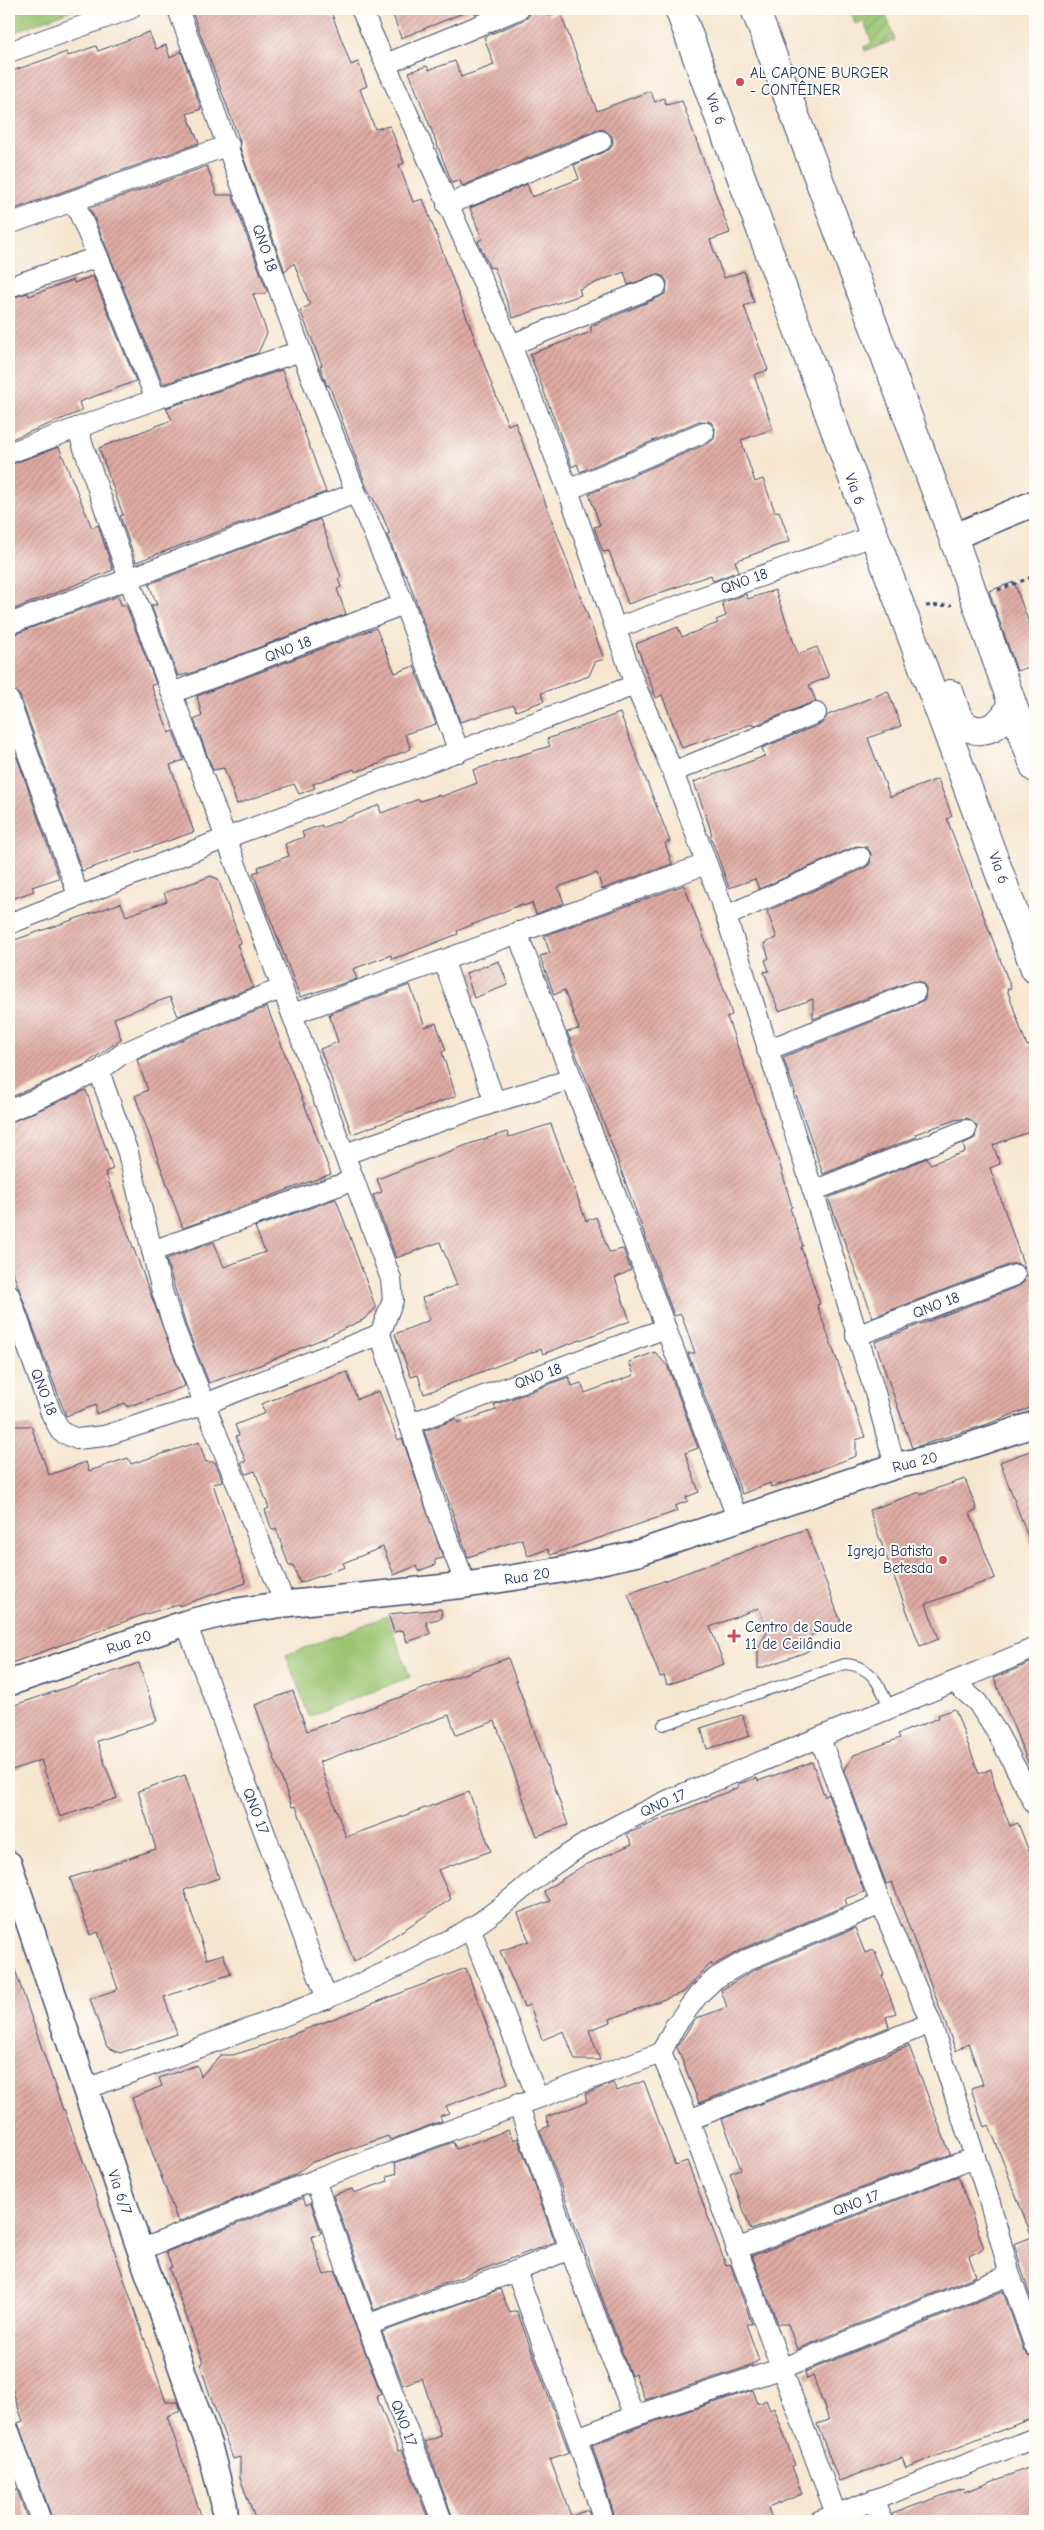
<svg xmlns="http://www.w3.org/2000/svg" width="1044" height="2530" viewBox="0 0 1044 2530" font-family="'Comic Neue',sans-serif">
<style>
.park{fill:#9cc572;stroke:#5c7a68}
.garden{fill:url(#garden-furrows);stroke:#5c7a68}
.building{fill:url(#building-hatch)}
.lines{fill:none;stroke-linecap:round;stroke-linejoin:round}
.service-casing{stroke:#3c4a6f;stroke-width:12}
.minor-casing{stroke:#3c4a6f;stroke-width:22}
.tertiary-casing{stroke:#3c4a6f;stroke-width:28}
.secondary-casing{stroke:#3c4a6f;stroke-width:30}
.path{stroke:#3c4a6f;stroke-width:3;stroke-dasharray:4 4;stroke-linecap:butt}
.service{stroke:#fff;stroke-width:10}
.minor{stroke:#fff;stroke-width:20}
.tertiary{stroke:#fff;stroke-width:25}
.secondary{stroke:#fff;stroke-width:28}
.poi-dot{fill:#d1495b;stroke:#fdfcf7;stroke-width:2}
.labels{text-anchor:middle;dominant-baseline:central;stroke-width:4;stroke-linejoin:round;paint-order:stroke}
.poi-label{font-size:15px;fill:#1b2f5e;stroke:#fdfcf7;text-anchor:start}
.street-label{font-size:15px;fill:#1b2f5e;stroke:#fdfcf7}
</style>
<defs>
<pattern id="garden-furrows" width="10" height="10" patternUnits="userSpaceOnUse" patternTransform="scale(1.25)"><rect width="10" height="10" fill="#9cc572"/><path d="M-1 1l2-2M0 10L10 0M9 11l2-2" fill="none" stroke="#7ea061"/></pattern>
<pattern id="building-hatch" width="6" height="6" patternUnits="userSpaceOnUse" patternTransform="scale(1.25)"><rect width="6" height="6" fill="#e0aba3"/><path d="M-1 1l2-2M0 6l6-6M5 7l2-2" fill="none" stroke="#b58c88"/></pattern>
</defs>
<rect width="100%" height="100%" fill="#fdfcf7"/>
<filter id="ink" filterUnits="userSpaceOnUse"><feTurbulence type="fractalNoise" baseFrequency=".02" numOctaves="2"/><feDisplacementMap in="SourceGraphic" scale="10" xChannelSelector="R" yChannelSelector="G"/><feConvolveMatrix kernelMatrix="1 2 1 2 8 2 1 2 1" color-interpolation-filters="sRGB"/></filter>
<filter id="wash" filterUnits="userSpaceOnUse"><feTurbulence type="fractalNoise" baseFrequency=".0096" numOctaves="4" result="noise"/><feDisplacementMap in="SourceGraphic" scale="20" xChannelSelector="R" yChannelSelector="G"/><feGaussianBlur stdDeviation="1.12" result="paint"/><feColorMatrix in="noise" values="0 0 0 0 0 0 0 0 0 0 0 0 0 0 0 0 0 1.4 0 .05"/><feComposite in="paint" operator="in"/></filter>
<g filter="url(#wash)">
<rect width="100%" height="100%" fill="#f6e6d0"/>
<g class="park">
<path d="M9,9h66l-66,25z"/>
<path d="M387,1616l23,61 -101,39 -23,-61z"/>
</g>
<path class="garden" d="M840,9h44l11,31 -30,11 -1,-4 8,-4 -8,-22 -9,3 -4,-12h-10z"/>
<g id="blocks">
<g class="building">
<path d="M191,9h139l21,56 7,-3 9,24 -7,3 15,40 15,-3 14,37 -5,2 14,37 10,-3 70,189 15,37 7,-3 89,237 -9,3 -6,14 -48,17 3,8 -28,10 -2,-6 -54,17 -54,-148h-2l-17,-39 3,-1 -8,-19 -15,-27 -38,-103 -2,1 -7,-20 2,-1 -22,-55 10,-5 -16,-42 -9,9 -45,-124v-7z"/>
<path d="M391,9h98l-14,5 -2,-5 -72,29z"/>
<path d="M531,9h16l2,7 11,-4 37,99 53,-20 5,11 9,-4 2,7 16,-4 48,132 -20,7 14,38 20,-7 10,31 -10,4 24,64 -14,5 19,54 -32,11 14,42 8,-3 12,33 4,-1 11,30 -55,20 4,10 -26,10 -2,-6 -83,29 -19,-53 -6,1 -9,-25 6,-2 -11,-31 120,-51 5,-4 1,-11 -4,-6 -12,-1 -119,51 -3,-8 -5,3 -42,-113 61,-22v-6l69,-29 6,-4 1,-11 -3,-5 -7,-3 -29,11 -4,-13 -45,17 2,6 -68,23 -19,-51 -4,1 -11,-24 -1,-3 4,-2 -12,-31 57,-24 5,13 47,-18 -5,-14 36,-16 3,-6 -1,-7 -9,-7 -7,1 -134,56 -2,-6 -8,3 -43,-111 18,-6 2,4 26,-9 6,16 33,-12 -10,-28 40,-17 5,-4z"/>
<path d="M149,32l7,17 10,-4 4,13 11,-7 20,58 -14,5 12,29 -190,68v-139l58,-20 1,4 28,-10 2,5z"/>
<path d="M207,166l10,29h15l35,96 -3,3h-11l14,39 -9,20 -95,31 -73,-176z"/>
<path d="M93,276l43,105 -57,21 3,9 -73,29v-141l19,-6 1,3 44,-16 1,3z"/>
<path d="M282,370l44,122 -190,70 -16,-46 3,-1 -24,-67 73,-28 -6,-12z"/>
<path d="M59,447l33,81 6,-3 15,45 -104,41v-146z"/>
<path d="M320,519l21,58 -3,2 3,8 -4,2 9,25 -157,60 -11,2 -27,-71h6l-8,-21z"/>
<path d="M1014,582l21,58v25l-18,6 -28,-80z"/>
<path d="M775,590l23,64 19,-7 12,30 -20,8 7,16 -63,25 -1,-2 -12,4 -58,20 -20,-53 -6,3 -20,-54 42,-17 4,10 36,-14 -2,-3 10,-4 -4,-13 24,-9 2,5z"/>
<path d="M118,596l3,9h5l30,79 -5,1 18,48 4,-2 11,29 -14,5 24,67 -112,39 -62,-175 -9,-8 -2,-6v-46z"/>
<path d="M376,628l19,45 19,-7 22,58 -31,10 6,15 -28,11 -4,4 -24,8 -1,-3 -41,15 2,4 -16,6 -5,-10 -57,20 -13,-36 -11,2 -19,-50 8,-4 -5,-20z"/>
<path d="M888,691l13,35 -33,12 22,59 48,-18 14,37 -5,3 64,169 -4,1 13,38 7,19 8,-3v87l-42,15 7,19 -10,4 35,101 -8,-6 -6,1 -138,53 -45,-119 99,-40 3,6 35,-12 -2,-8 12,-6 2,-12 -9,-8 -13,2 -40,14 1,3 -93,37 -40,-117 136,-54 6,-4 1,-11 -4,-6 -11,-1 -98,38v-20l-34,12 -15,-39 5,-1 -4,-11 4,-2 -5,-15 13,-5 -10,-27 98,-43 5,-4 1,-11 -4,-6 -11,-1 -97,43 -4,-10 -26,9 -19,-53 2,-1 -18,-52 71,-26 -3,-8 59,-24 7,-9z"/>
<path d="M620,713l50,128 -5,2 7,21 -70,25 -5,-16 -39,14 6,16 -28,11 -4,-11 -9,3 -1,-2 -65,27 1,3 -46,18 -20,7 -1,-4 -38,14 4,10 -57,18 -47,-124 6,-2 -1,-4 31,-11 -4,-12 19,-7 -2,-5 20,-7v3l57,-23 2,8 38,-14 1,2 19,-6 1,2 37,-14 -4,-13 77,-24 -3,-7z"/>
<path d="M17,757l42,121 -27,9 2,4 -25,9v-140z"/>
<path d="M211,876l7,3 23,64 -4,1 16,43 -75,29 -8,-19 -56,21 7,21 -35,25 -77,34v-156l112,-39 5,13 41,-15 -3,-8z"/>
<path d="M684,885l42,110 6,20 -5,2 54,151 11,39 -2,1 13,38 -2,1 19,57 -3,1 48,132 -9,3v16l-66,25 -19,6 -1,-4 -28,11 -54,-141h7l-14,-39 -7,2 -69,-190 -38,-94 12,-3 -15,-39 -10,5 -14,-39 10,-3 -6,-17z"/>
<path d="M499,961l9,24 -34,13 -8,-25z"/>
<path d="M410,985l15,42 11,-4 10,27 -4,2 14,44 -104,38 -32,-85 18,-7 -9,-28z"/>
<path d="M267,1007l64,167 -148,54 -48,-132 13,-6 -11,-30 57,-25z"/>
<path d="M86,1090l27,79 -8,3 80,214 -58,21 -2,-4 -29,11v-9l-30,11 -57,-154v-139z"/>
<path d="M551,1124l35,97 10,-4 13,35 14,-3 8,21 -16,8 15,43 -87,33 -2,-5 -117,45 -6,-19 -7,2 -16,-43 35,-14 -8,-22 35,-13 -17,-43 -44,16 -23,-63 9,-3 -5,-13 95,-36 35,-11 2,5z"/>
<path d="M336,1199l40,109 -13,12 -41,19 -62,26 -51,18 -23,-57 -20,-67 48,-17 10,25 41,-15 -10,-25z"/>
<path d="M1026,1273l1,4 8,-3v132l-50,19 -73,23 -37,-106 144,-56 5,-4z"/>
<path d="M655,1352l13,15 30,81 -13,5 14,39 -13,5 2,4 -13,5 2,5 -127,44 -2,-6 -20,7 -6,-17 -54,18 -44,-126 32,-12 2,4 38,-13 -2,-5 75,-28 3,9 9,-3 4,10 49,-18 -5,-13z"/>
<path d="M347,1372l10,27 22,-8 19,49 4,-2 41,120 -8,2v5l-17,6 -2,-5 -22,9 -11,-28 -40,16 2,4 -45,16 -7,-17h-4l-13,-38 -4,2 -7,-20 4,-2 -14,-37 -9,3 -5,-12h5l-10,-26 3,-1 -4,-10 30,-12 -4,-9z"/>
<path d="M9,1426h22l18,49 37,-13 3,9 39,-13 3,6 68,-22 7,20h9l8,20 -10,2 33,99 -67,23v-2l-39,12 -131,48z"/>
<path d="M1035,1449v101h-2l-33,-88z"/>
<path d="M965,1479l12,31 -7,3 25,65 -69,26 13,35 -19,7 -51,-136 51,-18v2z"/>
<path d="M806,1529l36,96 -32,11 3,11 -7,5 -48,17v-20l9,-17 -8,-24 -49,19 14,37 -57,21 -3,-9 -4,1 -32,-83z"/>
<path d="M441,1609l1,9 -16,4 4,12 -23,8 -4,-12 -9,2 -6,-18z"/>
<path d="M508,1658l60,167 -31,11 -42,-115 -39,14 -7,-20 -130,47 27,75 123,-45 22,59 -53,19 13,29 -97,63 -58,-156 -4,1 -37,-102 38,-14 14,40z"/>
<path d="M1035,1661v119l-41,-102z"/>
<path d="M139,1663l18,58 -60,20 20,57 -57,19 -19,-57 -32,11v-64z"/>
<path d="M955,1709l24,65 12,-5 4,18 15,39 8,-3 17,44v445l-21,-68 18,-7 -43,-112 -5,2 -7,-20 -6,-19 12,-4 -15,-41 -12,8 -64,-169 -6,2 -42,-115 10,-14 46,-17 -2,-4 41,-16 -1,-3z"/>
<path d="M742,1715l8,21 -43,13 -6,-21z"/>
<path d="M812,1762l13,35 3,-3 36,98 -19,7 2,6 -103,43 -32,18 -1,-3 -27,29 -74,27 1,3 -22,8 11,30h-25l-11,-29 -22,9 -12,-35 -6,2 -24,-56 29,-10 -11,-28 32,-12 -6,-10 37,-24 51,-23 -5,-10 4,-2 108,-45 -1,-3 19,-6 1,3z"/>
<path d="M185,1775l34,103 -35,12 23,69 16,-5 8,20 -67,23 13,37 -57,19 -13,-6 -17,-48 28,-10 -20,-57 -8,3 -20,-57 86,-29 -18,-58z"/>
<path d="M855,1928l10,25 9,-3 10,25 -2,1 14,37 -10,4 3,10 -190,76 -22,-56 18,-28 32,-12 -6,-17 33,-20z"/>
<path d="M9,1961h3l51,149 1,-1 28,76 74,217h12l3,9 -14,5 36,105h-150l-35,-98 5,-2 -14,-40z"/>
<path d="M466,1968l42,115 -62,23 3,7 -9,3 2,5 -52,19 -2,-4 -78,27 -15,12 -117,47 -46,-124 30,-12 -3,-8 38,-13 4,11 20,-21h12l29,-9z"/>
<path d="M909,2046l41,108 -199,76 -21,-57 11,-4 -19,-50z"/>
<path d="M644,2081l31,84 12,-4 39,104 4,-1 22,60h-6l13,36 -9,6 -105,34 -10,-26 -4,2 -91,-246 9,-4 -3,-9 41,-15 -2,-8 28,-11 4,8z"/>
<path d="M508,2130l5,10 5,-2 37,104 -181,68 -41,-115 19,-6 2,4 34,-12 -1,-5 10,-3 -2,-10 58,-21 3,7z"/>
<path d="M958,2176l26,72 -15,8 7,20 -179,73 -9,-25h-10l-26,-68z"/>
<path d="M303,2198l3,7 5,-2 10,30 -10,4 13,38 11,-4 46,123 -5,1 22,56 4,-1 27,71h-173l-16,-43v-21l-7,2 -21,-58 -12,-37 3,-1 -34,-95 3,-1 -6,-15z"/>
<path d="M500,2289l10,24 7,-2 52,141 -19,7 21,57 17,-6 4,11h-138l-29,-79 16,-6 -19,-58 -19,7 -21,-53z"/>
<path d="M1003,2291l21,60 4,5 7,3v58l-129,51 -4,-10 -63,23 -22,-57 12,-4 -16,-44 -6,3 -2,-7z"/>
<path d="M753,2390l5,14 8,-4 4,10 4,-2 21,57 -3,1 10,28 -34,14 5,13h-157l-24,-76 52,-20z"/>
<path d="M1028,2468l7,19v34h-141l-2,-7 71,-26 1,4z"/>
<path d="M17,2489l11,32h-19v-29z"/>
</g>
</g>
</g>
<g filter="url(#ink)">
<use href="#blocks" fill-opacity="0" stroke="#3c4a6f" stroke-width="1"/>
<g class="lines">
<g class="service-casing">
<path id="service" d="M663,1725l182,-61c28,2 35,22 45,45"/>
</g>
<g class="minor-casing">
<g id="minor">
<path d="M178,9l123,342 55,142 48,111 55,148"/>
<path d="M361,9l150,336 57,145 67,195 38,87 53,144 87,275 63,205 19,70"/>
<path d="M9,52l121,-43"/>
<path d="M386,64l133,-55"/>
<path d="M74,201l24,56"/>
<path d="M447,205l154,-64"/>
<path d="M9,224l220,-79"/>
<path d="M9,287l89,-30 58,142"/>
<path d="M511,345l145,-59"/>
<path d="M77,428l52,151 262,700 2,21 -13,34 62,189 24,62"/>
<path d="M9,453l147,-54 145,-48"/>
<path d="M568,490l136,-58"/>
<path d="M9,624l347,-131"/>
<path d="M616,628l257,-92"/>
<path d="M172,693l232,-89"/>
<path d="M9,700l69,195"/>
<path d="M673,772l143,-59"/>
<path d="M726,916l134,-59"/>
<path d="M9,924l217,-86 409,-153"/>
<path d="M444,962l51,140"/>
<path d="M292,1014c139,-48 276,-100 414,-150"/>
<path d="M767,1050l148,-58"/>
<path d="M99,1071l29,82 34,138 13,39 110,274"/>
<path d="M572,1079l166,441"/>
<path d="M9,1111l90,-40 23,-17 67,-30 92,-35"/>
<path d="M345,1154l150,-52 77,-23 -55,-147"/>
<path d="M813,1191l153,-61"/>
<path d="M152,1251l202,-71"/>
<path d="M9,1294l42,119 10,19 16,7 27,-3 101,-32 175,-70"/>
<path d="M856,1336l159,-61"/>
<path d="M409,1424l257,-96"/>
<path d="M186,1623l141,376"/>
<path d="M954,1682l23,20 21,32 37,71"/>
<path d="M820,1738l61,166 50,119 59,180 20,72 25,72"/>
<path d="M470,1928l67,168"/>
<path d="M661,2053l28,67 147,394"/>
<path d="M86,2089c129,-48 263,-91 383,-160 30,-17 56,-44 84,-64 37,-27 77,-47 118,-66l364,-151"/>
<path d="M518,2104l52,145 64,167"/>
<path d="M689,2120l242,-97"/>
<path d="M315,2180l52,145 75,196"/>
<path d="M736,2249l239,-92"/>
<path d="M140,2250l175,-70 346,-127 14,-27 24,-32 17,-16 33,-19 132,-55"/>
<path d="M516,2271l61,167 27,83"/>
<path d="M367,2325l149,-54 54,-22"/>
<path d="M9,2431l32,90"/>
<path d="M577,2438l57,-22 149,-48 227,-93"/>
<path d="M873,2500l9,21"/>
<path d="M819,2521l216,-83"/>
</g>
</g>
<g class="tertiary-casing">
<g id="tertiary">
<path d="M953,537l82,-34"/>
<path d="M9,1683l177,-60 44,-11 55,-8 181,-19 95,-15 77,-17 257,-87 41,-9 99,-33"/>
<path d="M9,1864l131,386 69,196 15,58 2,17"/>
</g>
</g>
<g class="secondary-casing">
<g id="secondary">
<path d="M679,9l356,960"/>
<path d="M755,9l198,528 82,231"/>
<path d="M950,694c3,8 5,19 10,26 18,22 46,5 51,-17"/>
</g>
</g>
<g class="path">
<path d="M998,590l37,-14"/>
<path d="M926,606l26,-1"/>
</g>
<use href="#service" class="service"/>
<use href="#minor" class="minor"/>
<use href="#tertiary" class="tertiary"/>
<use href="#secondary" class="secondary"/>
</g>
</g>
<g class="poi-dot">
<circle cx="740" cy="82" r="5"/>
<circle cx="943" cy="1560" r="5"/>
<path d="M731.5 1628.5h5v5h5v5h-5v5h-5v-5h-5v-5h5z"/>
</g>
<g class="labels">
<g class="poi-label">
<text x="750" y="73">AL CAPONE BURGER<tspan x="750" dy="17">- CONTÊINER</tspan></text>
<text x="933" y="1551" text-anchor="end">Igreja Batista<tspan x="933" dy="17">Betesda</tspan></text>
<text x="745" y="1627">Centro de Saude<tspan x="745" dy="17">11 de Ceilândia</tspan></text>
</g>
<g class="street-label">
<text transform="translate(716 109) rotate(70)">Via 6</text>
<text transform="translate(265 248) rotate(71)">QNO 18</text>
<text transform="translate(855 489) rotate(70)">Via 6</text>
<text transform="translate(744 581) rotate(-20)">QNO 18</text>
<text transform="translate(288 649) rotate(-21)">QNO 18</text>
<text transform="translate(999 868) rotate(70)">Via 6</text>
<text transform="translate(936 1305) rotate(-21)">QNO 18</text>
<text transform="translate(538 1376) rotate(-20)">QNO 18</text>
<text transform="translate(44 1392) rotate(69)">QNO 18</text>
<text transform="translate(915 1462) rotate(-14)">Rua 20</text>
<text transform="translate(527 1576) rotate(-9)">Rua 20</text>
<text transform="translate(129 1642) rotate(-19)">Rua 20</text>
<text transform="translate(663 1803) rotate(-24)">QNO 17</text>
<text transform="translate(256 1811) rotate(69)">QNO 17</text>
<text transform="translate(120 2192) rotate(71)">Via 6/7</text>
<text transform="translate(856 2203) rotate(-21)">QNO 17</text>
<text transform="translate(404 2423) rotate(69)">QNO 17</text>
</g>
</g>
<rect width="1044" height="2530" fill="none" stroke="#fdfcf7" stroke-width="30"/>
</svg>
